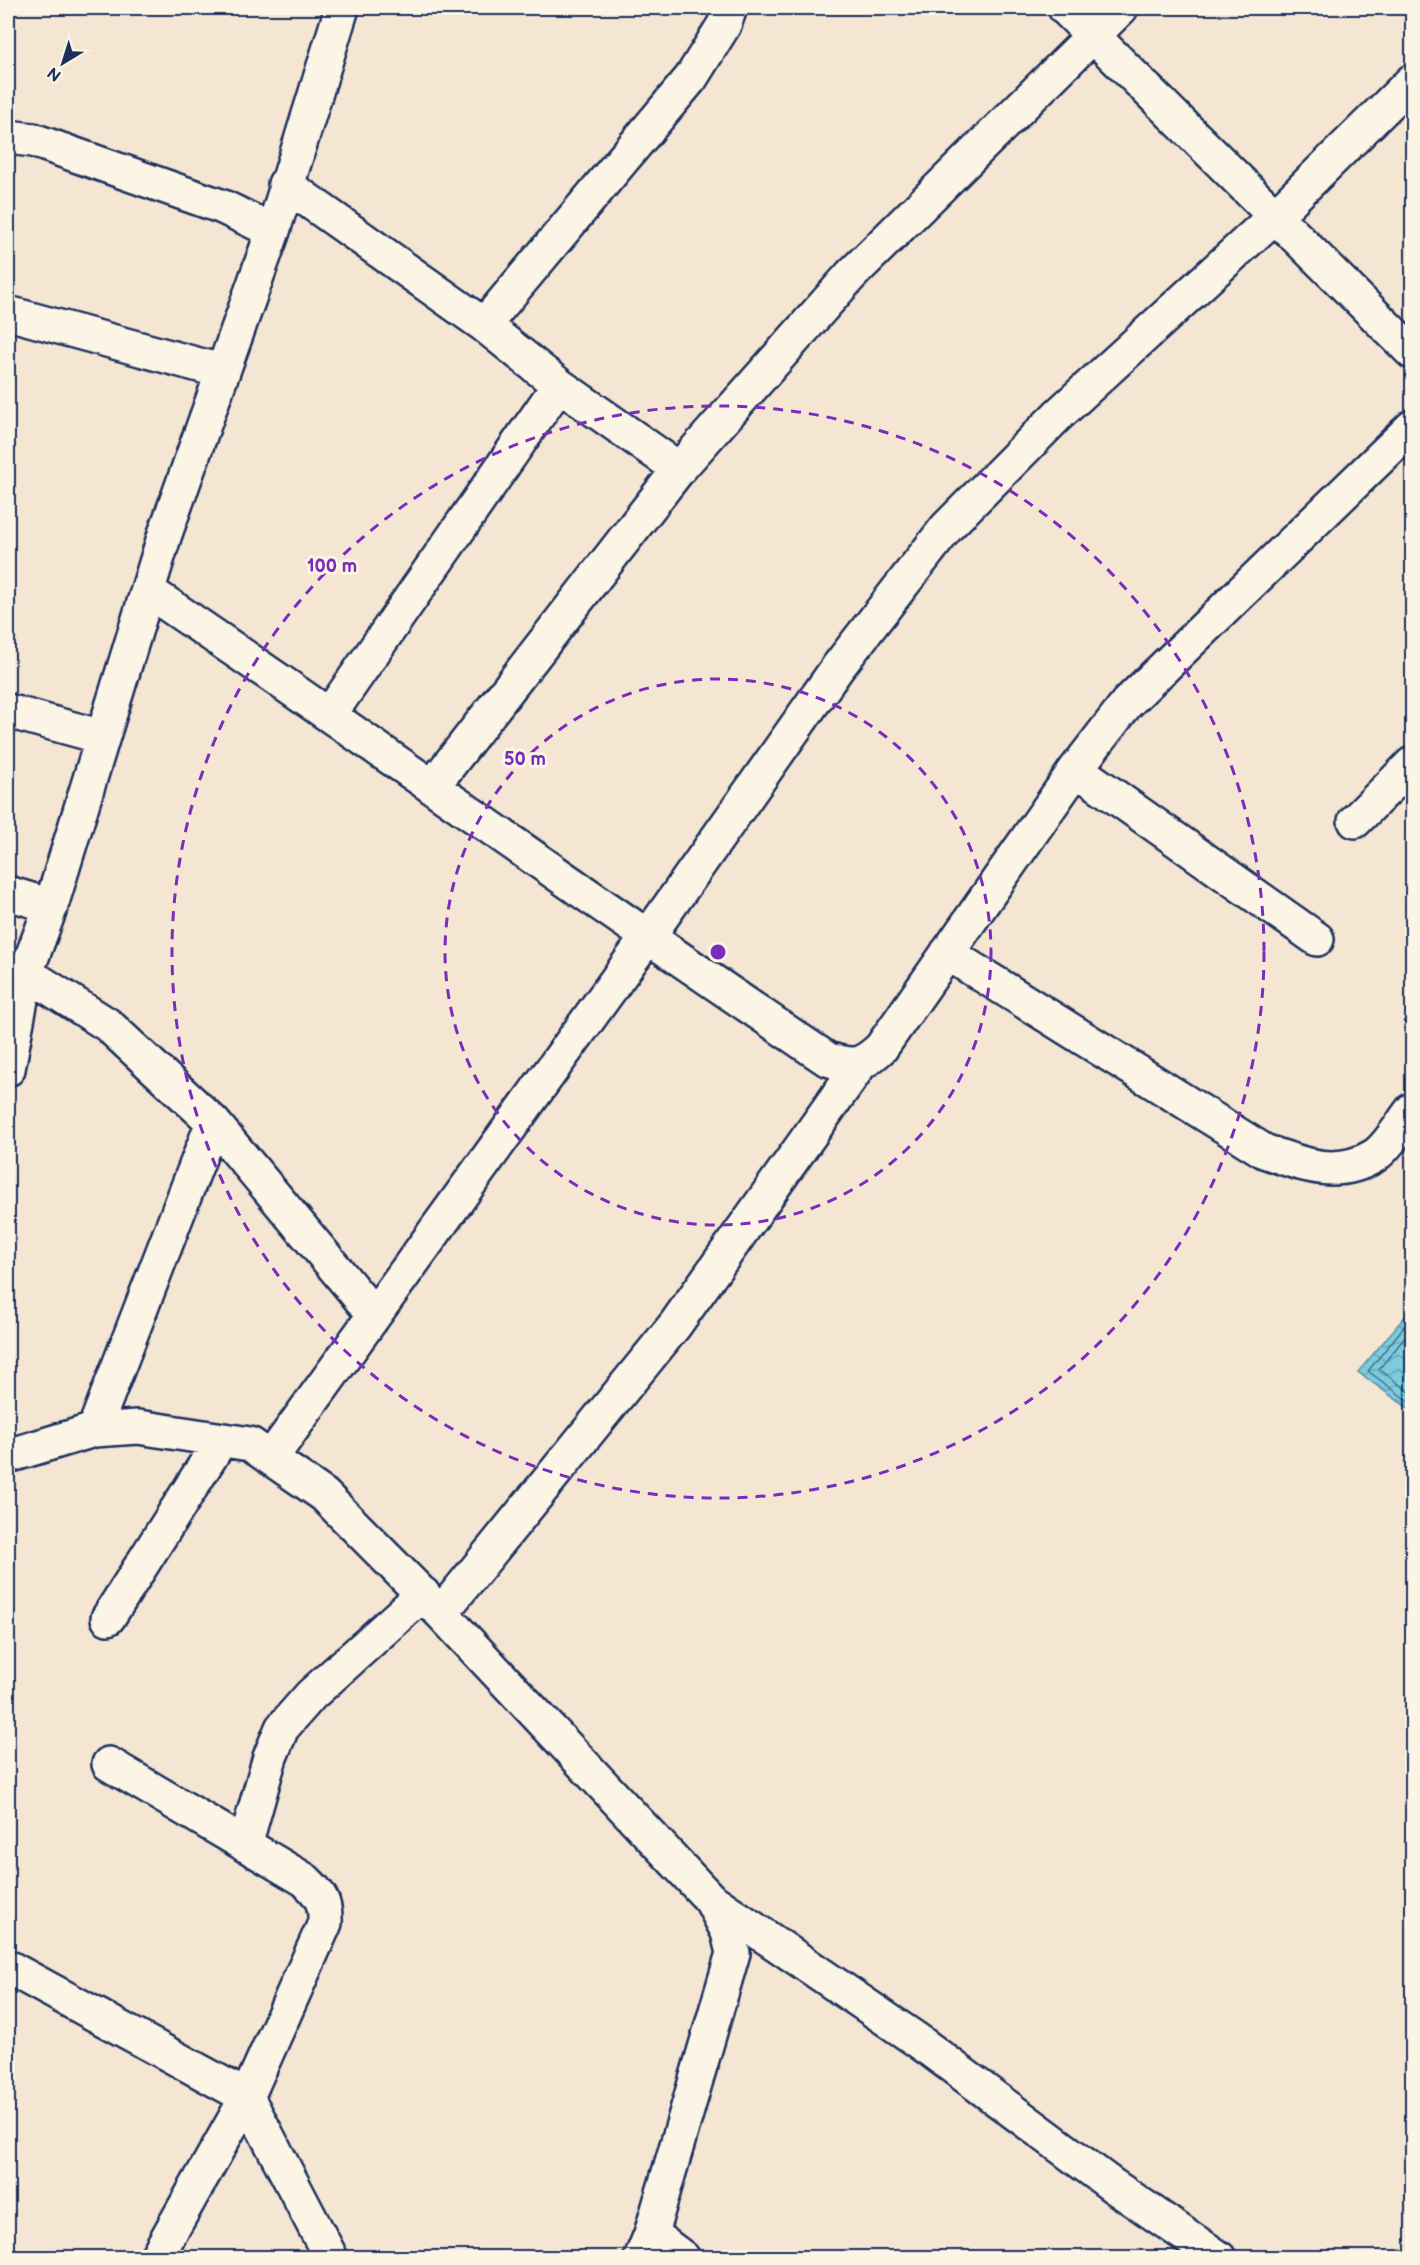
<svg xmlns="http://www.w3.org/2000/svg" width="1420" height="2265" font-family="'Balsamiq Sans',sans-serif">
	<defs>
		<pattern id="water-waves" width="16" height="10" patternUnits="userSpaceOnUse" patternTransform="scale(1.5)"><rect width="16" height="10" fill="#7dccdb"/><path d="M0 5q4-4 8 0t8 0" fill="none" stroke="#66a6b5"/></pattern>
	</defs>
	<rect width="100%" height="100%" fill="#f4e6d2"/>
	<filter id="ink" filterUnits="userSpaceOnUse"><feTurbulence type="fractalNoise" baseFrequency=".0167" numOctaves="2"/><feDisplacementMap in="SourceGraphic" scale="12" xChannelSelector="R" yChannelSelector="G"/><feConvolveMatrix kernelMatrix="1 2 1 2 8 2 1 2 1" color-interpolation-filters="sRGB"/></filter>
	<g filter="url(#ink)">
		<path fill="url(#water-waves)" stroke="#568da9" stroke-width="1.5" d="M 1412,1308 L 1412,1411 L 1358,1372 Z"/>
		<g fill="none" stroke-linecap="round" stroke-linejoin="round">
			<path stroke="#426e90" stroke-width="1.5" d="M 1412,1317 L 1368,1371 L 1412,1404
				M 1412,1329 L 1379,1369 L 1412,1394"/>
			<g stroke="#1b2f5e" stroke-width="38">
				<path id="minor" d="M 1065,8 L 1412,352
					M 8,137 L 33,140 L 223,207 L 273,231
					M 285,184 L 484,325 L 559,385 L 679,469
					M 8,313 L 221,371
					M 484,325 L 691,78 L 724,25 L 730,8
					M 148,591 C 376,745 599,906 827,1059 C 854,1067 860,1067 881,1048 L 1076,769 L 1127,703 L 1412,427
					M 8,711 L 102,737
					M 330,714 L 559,385
					M 1076,769 L 1317,939
					M 432,787 L 679,469 L 851,275 L 1121,8
					M 1355,821 L 1412,764
					M 8,893 L 51,906
					M 947,953 L 1264,1151 C 1301,1164 1337,1179 1374,1156 C 1388,1147 1401,1124 1412,1110
					M 26,973 L 108,1025 L 213,1122
					M 8,1069 L 26,973 L 51,906 L 165,534 L 273,231 L 342,8
					M 94,1430 L 213,1122 L 374,1315
					M 8,1456 L 94,1430 L 138,1427 L 250,1444 L 324,1495 L 441,1613 L 711,1900 L 728,1932 L 733,1953 L 651,2234 L 641,2258
					M 271,1458 L 647,938 L 838,667 L 947,527 L 1058,415 L 1275,216 L 1412,81
					M 441,1613 L 675,1325 L 861,1063
					M 108,1618 L 221,1440
					M 109,1764 L 305,1880 C 320,1894 326,1902 325,1923 L 247,2097 L 156,2258
					M 245,1845 L 270,1757 L 282,1728 L 311,1695 L 423,1594
					M 713,1901 L 917,2040 L 1112,2185 L 1219,2258
					M 8,1967 L 247,2097 L 331,2258
					M 651,2234 L 683,2258"/>
			</g>
			<use href="#minor" stroke="#fcf5e5" stroke-width="33"/>
		</g>
	</g>
	<g fill="none" stroke="#7b2cbf" stroke-width="3" stroke-dasharray="10 8">
		<circle cx="718" cy="952" r="273"/>
		<circle cx="718" cy="952" r="546"/>
	</g>
	<circle cx="718" cy="952" r="9" fill="#7b2cbf" stroke="#fcf5e5" stroke-width="3"/>
	<g font-size="18" text-anchor="middle" font-weight="bold" fill="#7b2cbf" stroke="#fcf5e5" stroke-width="6" stroke-linejoin="round" paint-order="stroke">
		<text x="332" y="572">100 m</text>
		<text x="525" y="765">50 m</text>
	</g>
	<rect width="1420" height="2265" fill="none" stroke="#fcf5e5" stroke-width="30"/>
	<rect x="15" y="15" width="1390" height="2235" fill="none" stroke="#1b2f5e" stroke-width="2" filter="url(#ink)"/>
	<g transform="translate(63 63) rotate(218)" stroke="#fcf5e5" stroke-width="4.5" paint-order="stroke">
	<path d="M0-4.5L10 22L0 15L-10 22Z" fill="#1b2f5e"/>
	<text y="-9" font-size="16" font-weight="bold" text-anchor="middle" fill="#1b2f5e">N</text>
	</g>
</svg>
